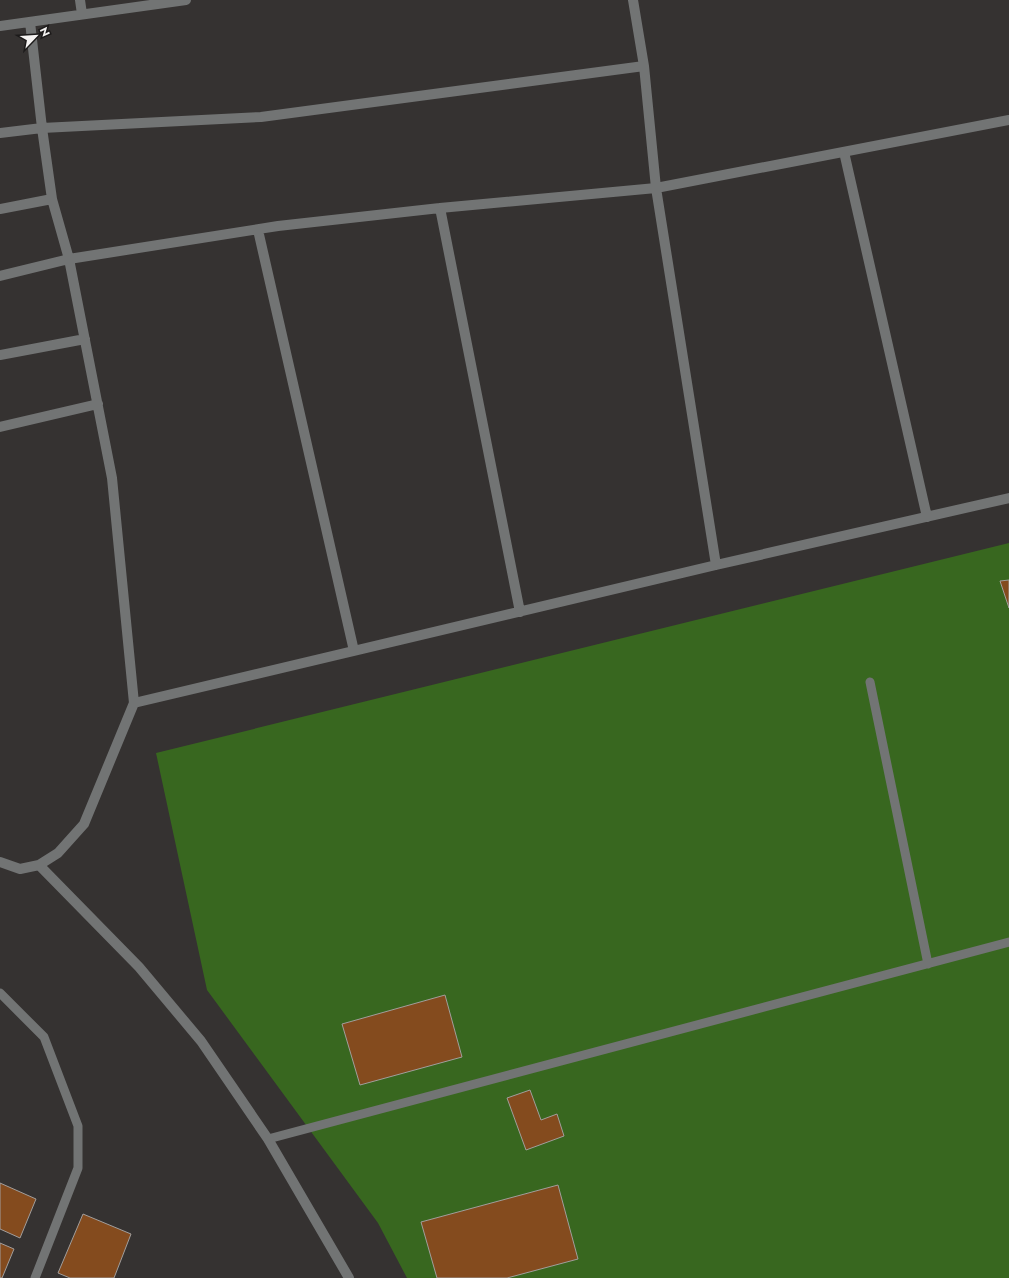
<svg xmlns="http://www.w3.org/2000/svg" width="1009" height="1278" font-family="Jost,sans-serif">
	<rect width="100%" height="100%" fill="#353231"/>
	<path fill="#38671f" d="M 1009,543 L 1009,1278 L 407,1278 L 378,1223 L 207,990 L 156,753 Z"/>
	<path fill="#844b1e" stroke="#a19e9c" d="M 1009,580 L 1009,608 L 1000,581 Z
		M 445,995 L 462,1057 L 360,1085 L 342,1024 Z
		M 530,1090 L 541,1120 L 557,1114 L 564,1136 L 526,1150 L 507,1098 Z
		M 0,1183 L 36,1199 L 20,1238 L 0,1229 Z
		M 558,1185 L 578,1259 L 507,1278 L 437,1278 L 421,1222 Z
		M 83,1214 L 131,1234 L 114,1278 L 70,1278 L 58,1273 Z
		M 0,1243 L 14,1249 L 2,1278 L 0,1278 Z"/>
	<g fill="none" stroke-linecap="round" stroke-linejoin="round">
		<path stroke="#727474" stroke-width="9" d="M 870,682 L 928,964
			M 0,993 L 44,1037 L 78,1126 L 78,1168 L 35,1278
			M 268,1139 L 1009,942"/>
		<path stroke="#727474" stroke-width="10" d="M 80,0 L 82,14
			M 633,0 L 644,66 L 656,188 L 716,565
			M 30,22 L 42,128 L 52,199 L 69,259 L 112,478 L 134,703
			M 0,26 L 186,0
			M 0,133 L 42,128 L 261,117 L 644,66
			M 844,152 L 927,517
			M 440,208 L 520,612
			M 0,209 L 52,199
			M 258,230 L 354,651
			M 0,276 L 69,259 L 278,226 L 440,208 L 656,188 L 1009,120
			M 0,355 L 85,339
			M 0,427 L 98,404
			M 0,862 L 20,869 L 39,865 L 58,853 L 84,824 L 134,703 L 716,565 L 1009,498
			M 39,865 L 139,967 L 201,1041 L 268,1139 L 349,1278"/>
	</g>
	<g transform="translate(36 36) rotate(65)" stroke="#1c1a1a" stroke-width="3" paint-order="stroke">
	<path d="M0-3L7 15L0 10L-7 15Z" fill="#f5f3f2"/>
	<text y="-6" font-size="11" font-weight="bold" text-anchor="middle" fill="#f5f3f2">N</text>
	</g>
</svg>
